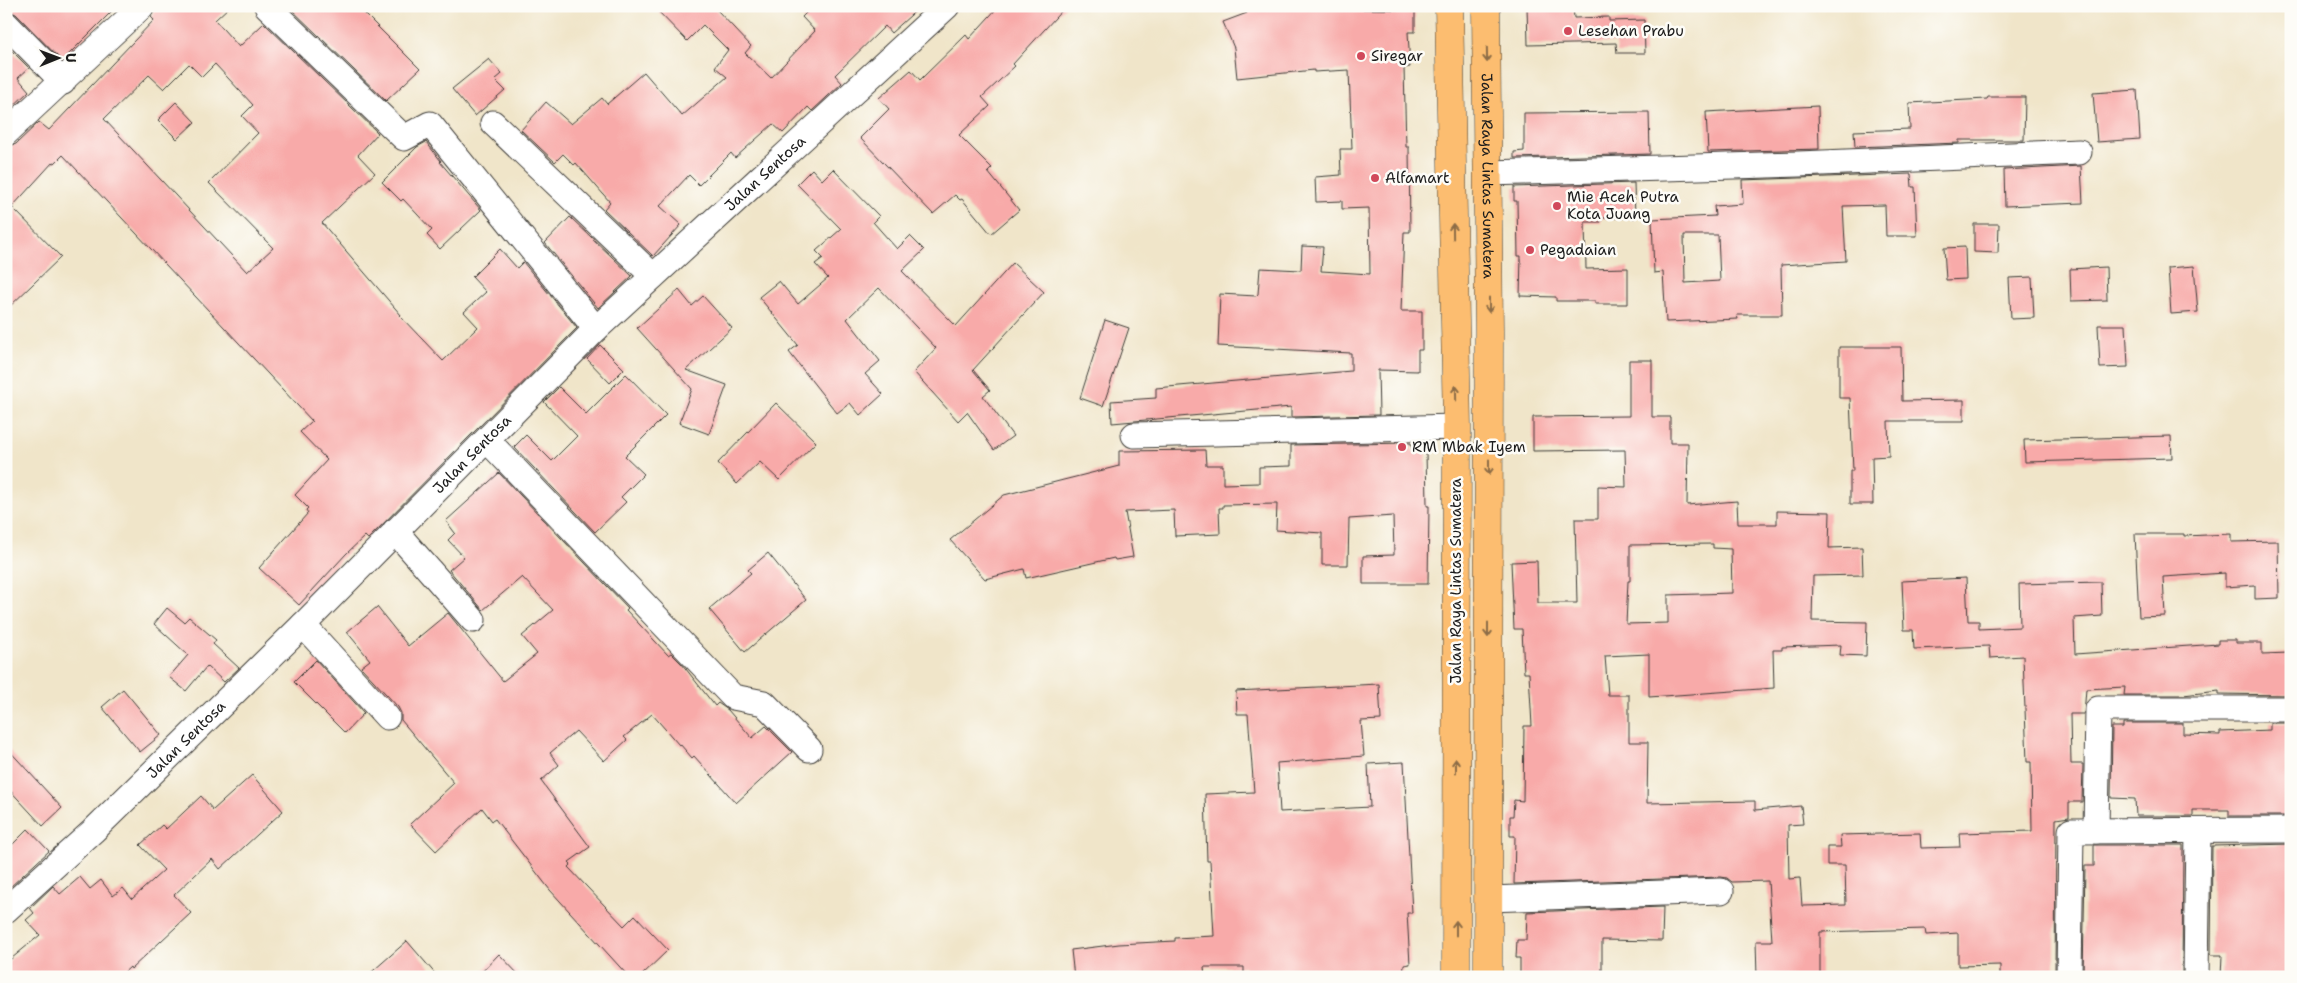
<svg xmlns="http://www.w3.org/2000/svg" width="2297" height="983" font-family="'Shantell Sans',sans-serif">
	<rect width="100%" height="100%" fill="#fdfcf7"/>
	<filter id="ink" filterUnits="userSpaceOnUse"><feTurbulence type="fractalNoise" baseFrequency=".02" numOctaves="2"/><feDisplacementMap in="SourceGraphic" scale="10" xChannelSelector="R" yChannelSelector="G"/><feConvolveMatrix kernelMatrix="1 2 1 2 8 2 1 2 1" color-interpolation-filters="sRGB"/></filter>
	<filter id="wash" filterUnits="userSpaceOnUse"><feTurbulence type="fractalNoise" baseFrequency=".0096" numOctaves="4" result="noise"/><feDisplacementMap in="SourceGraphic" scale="20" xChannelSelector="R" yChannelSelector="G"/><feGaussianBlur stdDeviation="1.12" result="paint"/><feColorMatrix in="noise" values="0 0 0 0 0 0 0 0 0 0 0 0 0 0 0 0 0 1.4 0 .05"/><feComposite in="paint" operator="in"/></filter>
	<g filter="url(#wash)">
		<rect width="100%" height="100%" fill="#f0e5c9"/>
		<g id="blocks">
			<path fill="#f8aaa9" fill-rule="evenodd" d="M 6,6 L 117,6 L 62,61 L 16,14 L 6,10 Z
				M 156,6 L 230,6 L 215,20 L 239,47 L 264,23 L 378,133 L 358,155 L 375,173 L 322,223 L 401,315 L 400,316 L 443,361 L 478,327 L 464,312 L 486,292 L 472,277 L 500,249 L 517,268 L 523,262 L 577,328 L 368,539 L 365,536 L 346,554 L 299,605 L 259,568 L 308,513 L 306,510 L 308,508 L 295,495 L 327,460 L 300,432 L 312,421 L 63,155 L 55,163 L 53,162 L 12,207 L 61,257 L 6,310 L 6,147 L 16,144 L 39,122 L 49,130 L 154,20 L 151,17 ZM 189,64 L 202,77 L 215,64 L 253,105 L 242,116 L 258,133 L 209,183 L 273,248 L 247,272 L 104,119 L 149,75 L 164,89 Z
				M 288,6 L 357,6 L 420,69 L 386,101 Z
				M 653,6 L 721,6 L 717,10 L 751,46 L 745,53 L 771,78 L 815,31 L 802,17 L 813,6 L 921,6 L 891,33 L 885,26 L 835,75 L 842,83 L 812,111 L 808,107 L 783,133 L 773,124 L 735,158 L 731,153 L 699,185 L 689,175 L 660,206 L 681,225 L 653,256 L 604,209 L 610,202 L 576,163 L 574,165 L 563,154 L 555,162 L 521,130 L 546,102 L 571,124 L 602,98 L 607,104 L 644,72 L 682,116 L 727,77 L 715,67 L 728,50 L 703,25 L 687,41 Z
				M 999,6 L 1066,6 L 1013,64 L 1015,66 L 982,97 L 990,106 L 959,135 L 992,168 L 988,172 L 1019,210 L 991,234 L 962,199 L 960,200 L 955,195 L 933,214 L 860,138 L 889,109 L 879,98 L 911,70 L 920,80 L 966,35 L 969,39 Z
				M 1246,6 L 1363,6 L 1363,9 L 1415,10 L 1415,32 L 1408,32 L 1410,67 L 1404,68 L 1406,147 L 1409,147 L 1410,232 L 1404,232 L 1401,311 L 1422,311 L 1422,350 L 1418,350 L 1418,371 L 1378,370 L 1379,415 L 1291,417 L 1291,407 L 1112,423 L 1111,401 L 1156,398 L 1156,388 L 1351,371 L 1351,353 L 1218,346 L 1220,294 L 1256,296 L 1258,294 L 1260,268 L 1301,270 L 1302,246 L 1323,247 L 1321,271 L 1370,274 L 1369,208 L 1342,209 L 1342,201 L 1316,202 L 1315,177 L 1341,175 L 1340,149 L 1352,149 L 1349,70 L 1314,72 L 1314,70 L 1237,78 L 1234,48 L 1223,22 L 1247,13 Z
				M 1527,6 L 1573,6 L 1574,18 L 1609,17 L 1609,21 L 1644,20 L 1645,53 L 1617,53 L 1616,43 L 1528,45 Z
				M 6,45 L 29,68 L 18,78 L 29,91 L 6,113 Z
				M 489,59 L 502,74 L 495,80 L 505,90 L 475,116 L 452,89 Z
				M 2137,90 L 2140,139 L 2097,142 L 2093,93 Z
				M 1988,97 L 2025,97 L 2024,140 L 1959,140 L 1959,143 L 1855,147 L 1854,131 L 1910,129 L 1909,103 L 1987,99 Z
				M 176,102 L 195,122 L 177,139 L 158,120 Z
				M 1818,106 L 1819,149 L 1708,152 L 1706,112 Z
				M 1649,112 L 1650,154 L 1514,158 L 1514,152 L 1524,151 L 1524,113 Z
				M 426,142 L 441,161 L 440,162 L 481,210 L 440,249 L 427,235 L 432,230 L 403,199 L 401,201 L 382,182 L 417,147 Z
				M 2081,166 L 2083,203 L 2005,206 L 2004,170 Z
				M 812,169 L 822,180 L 833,169 L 879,216 L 873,222 L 897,249 L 910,236 L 924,250 L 902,271 L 956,326 L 1013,263 L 1044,292 L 973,370 L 990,390 L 983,396 L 1013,436 L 994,450 L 967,412 L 958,421 L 914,372 L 936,348 L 879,288 L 847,319 L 880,361 L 865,374 L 883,394 L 860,415 L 850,403 L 837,413 L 789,352 L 798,345 L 759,297 L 779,281 L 798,304 L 828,278 L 815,264 L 823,258 L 816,251 L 841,229 L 797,184 Z
				M 1911,174 L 1912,187 L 1915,187 L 1917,236 L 1886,236 L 1885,205 L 1843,206 L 1846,261 L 1781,265 L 1782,315 L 1737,315 L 1738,319 L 1666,322 L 1663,272 L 1654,273 L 1652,219 L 1715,216 L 1714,206 L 1743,204 L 1742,180 ZM 1684,235 L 1718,235 L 1720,281 L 1685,283 Z
				M 1634,183 L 1635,218 L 1601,218 L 1601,222 L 1585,222 L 1586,269 L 1628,268 L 1628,304 L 1595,304 L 1595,301 L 1556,301 L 1556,297 L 1520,296 L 1521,256 L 1518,256 L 1517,201 L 1514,201 L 1514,187 Z
				M 570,217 L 632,276 L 598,308 L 545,243 Z
				M 1974,224 L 1999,224 L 1998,253 L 1974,252 Z
				M 1965,247 L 1966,279 L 1946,280 L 1944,248 Z
				M 2194,266 L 2198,312 L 2171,314 L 2168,268 Z
				M 2106,267 L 2107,300 L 2071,301 L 2070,269 Z
				M 2032,277 L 2034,318 L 2011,319 L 2009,278 Z
				M 679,290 L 692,306 L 703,296 L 732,328 L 686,370 L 727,385 L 709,434 L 679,423 L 692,389 L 637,328 Z
				M 1105,320 L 1129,328 L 1103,406 L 1080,398 Z
				M 2098,325 L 2126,325 L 2128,367 L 2100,368 Z
				M 600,345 L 624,369 L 610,383 L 587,359 Z
				M 1839,347 L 1901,347 L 1902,401 L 1964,400 L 1964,421 L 1888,421 L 1889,456 L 1872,457 L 1873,504 L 1850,504 L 1850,471 L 1853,471 L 1850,398 L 1839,398 Z
				M 1629,360 L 1652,360 L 1652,417 L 1670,417 L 1670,443 L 1688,443 L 1687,505 L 1737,501 L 1738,524 L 1777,524 L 1777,511 L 1830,512 L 1829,548 L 1862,547 L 1863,575 L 1813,576 L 1812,621 L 1867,622 L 1866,656 L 1840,655 L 1841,645 L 1782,647 L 1782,650 L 1773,650 L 1774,688 L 1649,697 L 1649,654 L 1605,656 L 1608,695 L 1629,695 L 1629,742 L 1648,742 L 1647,803 L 1755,801 L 1755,810 L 1801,806 L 1803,824 L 1788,825 L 1789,879 L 1800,878 L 1802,906 L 1846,905 L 1845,865 L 1827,865 L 1827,847 L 1841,847 L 1840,835 L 1920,833 L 1921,848 L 1960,847 L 1959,833 L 2032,831 L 2031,762 L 2027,762 L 2023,656 L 1990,658 L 1989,646 L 1914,649 L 1913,630 L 1904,630 L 1902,581 L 1966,578 L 1968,621 L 1979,621 L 1979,629 L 2020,627 L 2019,584 L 2101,582 L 2102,616 L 2074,618 L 2075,654 L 2218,644 L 2218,640 L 2236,640 L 2236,643 L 2262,643 L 2262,654 L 2289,653 L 2290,695 L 2219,694 L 2219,691 L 2183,695 L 2124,695 L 2125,687 L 2086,689 L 2084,714 L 2070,714 L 2071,764 L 2083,764 L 2082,802 L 2069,802 L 2069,817 L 2056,819 L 2055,977 L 2000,977 L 2000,965 L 1958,966 L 1958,933 L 1926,935 L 1925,929 L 1820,932 L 1820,977 L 1757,977 L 1756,941 L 1772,941 L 1768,881 L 1732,882 L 1727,878 L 1721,877 L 1514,884 L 1515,836 L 1510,836 L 1510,816 L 1513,816 L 1514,800 L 1523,801 L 1524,726 L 1532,726 L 1529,673 L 1524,673 L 1522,629 L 1514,629 L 1511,562 L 1537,561 L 1538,603 L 1577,603 L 1575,519 L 1598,519 L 1598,486 L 1626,487 L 1625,450 L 1533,451 L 1533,417 L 1629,416 ZM 1713,544 L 1713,548 L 1731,549 L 1732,593 L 1668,595 L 1668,623 L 1626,624 L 1628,581 L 1630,581 L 1630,545 Z
				M 626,374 L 666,415 L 625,456 L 644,474 L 621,497 L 626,502 L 595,532 L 514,447 L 526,435 L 552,461 L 577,436 L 544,402 L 559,387 L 586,414 Z
				M 776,403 L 816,442 L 779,480 L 760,462 L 737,484 L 718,463 Z
				M 2171,436 L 2172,458 L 2025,462 L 2024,440 Z
				M 1411,443 L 1412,451 L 1426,451 L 1427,506 L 1429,506 L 1428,584 L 1363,584 L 1363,556 L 1394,555 L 1393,516 L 1349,519 L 1348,565 L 1322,565 L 1322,533 L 1276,530 L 1277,504 L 1223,505 L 1223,508 L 1219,508 L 1220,534 L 1175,536 L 1174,510 L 1125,512 L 1133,557 L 1115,560 L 1114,558 L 1026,578 L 1024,569 L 985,579 L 950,540 L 1004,495 L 1119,466 L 1119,451 L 1205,450 L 1206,465 L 1223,465 L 1223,484 L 1259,483 L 1259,467 L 1291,466 L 1291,445 Z
				M 499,473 L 628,608 L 626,610 L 668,655 L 671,653 L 682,664 L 715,706 L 718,703 L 728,710 L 752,738 L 766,726 L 792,752 L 736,803 L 694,756 L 692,758 L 680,744 L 679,745 L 652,714 L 624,737 L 627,740 L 604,761 L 576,731 L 550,753 L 559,765 L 541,781 L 590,847 L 569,862 L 571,864 L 568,867 L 624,926 L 635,915 L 668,950 L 640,977 L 629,977 L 550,890 L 495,819 L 492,821 L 482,808 L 436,851 L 410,824 L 454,783 L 401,720 L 401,713 L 398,707 L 361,667 L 370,660 L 347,632 L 377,607 L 408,646 L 448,613 L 503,681 L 537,654 L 522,636 L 553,610 L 522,577 L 483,610 L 449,570 L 464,557 L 448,540 L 455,533 L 446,521 Z
				M 2135,534 L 2184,534 L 2184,536 L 2231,534 L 2231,542 L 2278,541 L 2279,598 L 2255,599 L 2255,585 L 2225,587 L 2225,573 L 2163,577 L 2165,616 L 2139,617 Z
				M 768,553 L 806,600 L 745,652 L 709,609 L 751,573 L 748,570 Z
				M 167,608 L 184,622 L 189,617 L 216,640 L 213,644 L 239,668 L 224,682 L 207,666 L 186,691 L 169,677 L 188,655 L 154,624 Z
				M 316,660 L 364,713 L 345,733 L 294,682 Z
				M 1379,684 L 1381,720 L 1361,721 L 1364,756 L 1277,763 L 1280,812 L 1370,807 L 1368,764 L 1404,762 L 1412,913 L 1407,913 L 1410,964 L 1404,965 L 1403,977 L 1244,977 L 1244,967 L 1204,967 L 1205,977 L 1074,977 L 1071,950 L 1119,944 L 1175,941 L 1175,938 L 1214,936 L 1210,861 L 1207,861 L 1205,794 L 1254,792 L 1248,714 L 1237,714 L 1236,691 Z
				M 123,689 L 161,735 L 140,752 L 102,707 Z
				M 2123,723 L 2183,723 L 2183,734 L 2220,735 L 2220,732 L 2270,730 L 2270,723 L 2291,723 L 2291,816 L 2229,816 L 2229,810 L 2193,810 L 2193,816 L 2136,816 L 2135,799 L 2111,798 L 2112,727 L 2123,727 Z
				M 6,747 L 62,808 L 43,826 L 6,786 Z
				M 252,775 L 283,811 L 220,869 L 212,859 L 174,895 L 191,913 L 131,969 L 130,967 L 119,977 L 12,977 L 6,970 L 6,963 L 40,935 L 26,920 L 34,913 L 30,908 L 53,886 L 60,894 L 80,877 L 90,889 L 101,880 L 113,896 L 123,888 L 132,899 L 164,870 L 140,845 L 162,825 L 166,829 L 201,796 L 213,810 Z
				M 28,829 L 49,851 L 9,888 L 6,886 L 6,851 Z
				M 2291,844 L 2290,977 L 2221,977 L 2222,955 L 2211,955 L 2212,846 Z
				M 2094,845 L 2183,845 L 2182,974 L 2083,977 L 2085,866 L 2094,866 Z
				M 1663,907 L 1662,941 L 1602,940 L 1602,977 L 1520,977 L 1520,958 L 1516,958 L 1517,940 L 1526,940 L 1527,912 Z
				M 407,941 L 438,977 L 366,977 Z
				M 499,954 L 521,977 L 477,977 Z"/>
		</g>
	</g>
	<g filter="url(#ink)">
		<use href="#blocks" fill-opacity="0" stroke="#3c3a36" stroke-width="1"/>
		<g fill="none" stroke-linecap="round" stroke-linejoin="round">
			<g stroke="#3c3a36" stroke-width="27">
				<g id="street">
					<path d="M 267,6 L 404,138 L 430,124 L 596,329"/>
					<path d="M 6,24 L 63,82"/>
					<path d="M 493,123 L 653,276"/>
					<path d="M 6,133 L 142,6"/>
					<path d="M 1489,173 L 1799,164 L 2079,152"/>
					<path d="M 1134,435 L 1457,427"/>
					<path d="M 487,440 L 733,697 L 764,703 L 809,749"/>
					<path d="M 395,531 L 473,620"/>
					<path d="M 303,625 L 387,717"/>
					<path d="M 2096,831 L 2098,709 L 2291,709"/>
					<path d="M 1488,899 L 1721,891"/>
					<path id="s1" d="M 6,910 L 93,831 L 303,625 L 596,329 L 947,6"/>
					<path d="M 2069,977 L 2071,831 L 2291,830"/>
					<path d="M 2196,977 L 2198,831"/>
				</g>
			</g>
			<g stroke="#3c3a36" stroke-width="29">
				<g id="highway">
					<path d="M 1449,6 L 1457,427 L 1456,977"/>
					<path id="s2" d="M 1486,6 L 1489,331 L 1488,977"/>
				</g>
			</g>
			<use href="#street" stroke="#fff" stroke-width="25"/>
			<use href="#highway" stroke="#fcbd6f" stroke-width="28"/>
		</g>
		<defs><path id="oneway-shaft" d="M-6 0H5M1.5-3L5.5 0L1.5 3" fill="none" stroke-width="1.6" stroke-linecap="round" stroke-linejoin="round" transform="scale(1.25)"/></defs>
		<g stroke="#8c6c46">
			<use href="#oneway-shaft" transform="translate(1487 55) rotate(89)"/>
			<use href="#oneway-shaft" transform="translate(1453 231) rotate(-91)"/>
			<use href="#oneway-shaft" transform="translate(1489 305) rotate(90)"/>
			<use href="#oneway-shaft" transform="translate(1456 393) rotate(-91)"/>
			<use href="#oneway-shaft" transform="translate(1489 467) rotate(90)"/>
			<use href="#oneway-shaft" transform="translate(1488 630) rotate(90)"/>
			<use href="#oneway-shaft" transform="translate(1456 766) rotate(-90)"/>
			<use href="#oneway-shaft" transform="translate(1456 928) rotate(-90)"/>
		</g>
	</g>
	<g fill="#d1495b" stroke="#fdfcf7" stroke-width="2">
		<circle cx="1568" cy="31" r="5"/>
		<circle cx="1361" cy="56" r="5"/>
		<circle cx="1375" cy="178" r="5"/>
		<circle cx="1557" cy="206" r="5"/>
		<circle cx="1530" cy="250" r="5"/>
		<circle cx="1402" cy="447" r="5"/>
	</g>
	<g text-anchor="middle" stroke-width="5" stroke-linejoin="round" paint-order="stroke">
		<g font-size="15" fill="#1c1c1c" stroke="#fdfcf7" text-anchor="start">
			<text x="1578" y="36">Lesehan Prabu</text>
			<text x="1371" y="61">Siregar</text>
			<text x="1385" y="183">Alfamart</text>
			<text x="1567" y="202">Mie Aceh Putra<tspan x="1567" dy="17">Kota Juang</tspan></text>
			<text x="1540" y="255">Pegadaian</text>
			<text x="1412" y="452">RM Mbak Iyem</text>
		</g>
		<g font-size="15" fill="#1c1c1c" stroke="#fdfcf7">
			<text dy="5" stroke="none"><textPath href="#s1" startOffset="1058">Jalan Sentosa</textPath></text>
			<text dy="5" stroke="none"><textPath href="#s2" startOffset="170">Jalan Raya Lintas Sumatera</textPath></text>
			<text dy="5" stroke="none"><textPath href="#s1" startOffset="652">Jalan Sentosa</textPath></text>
			<text transform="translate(1456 581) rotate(-90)" y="5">Jalan Raya Lintas Sumatera</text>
			<text dy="5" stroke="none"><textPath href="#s1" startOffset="248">Jalan Sentosa</textPath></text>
		</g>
	</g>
	<rect width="2297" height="983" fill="none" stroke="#fdfcf7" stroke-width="25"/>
	<g transform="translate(58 58) rotate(89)" stroke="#fdfcf7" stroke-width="4" paint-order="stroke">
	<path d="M0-4L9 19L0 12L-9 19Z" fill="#1c1c1c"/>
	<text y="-8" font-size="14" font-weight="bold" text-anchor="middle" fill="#1c1c1c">U</text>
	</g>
</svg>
